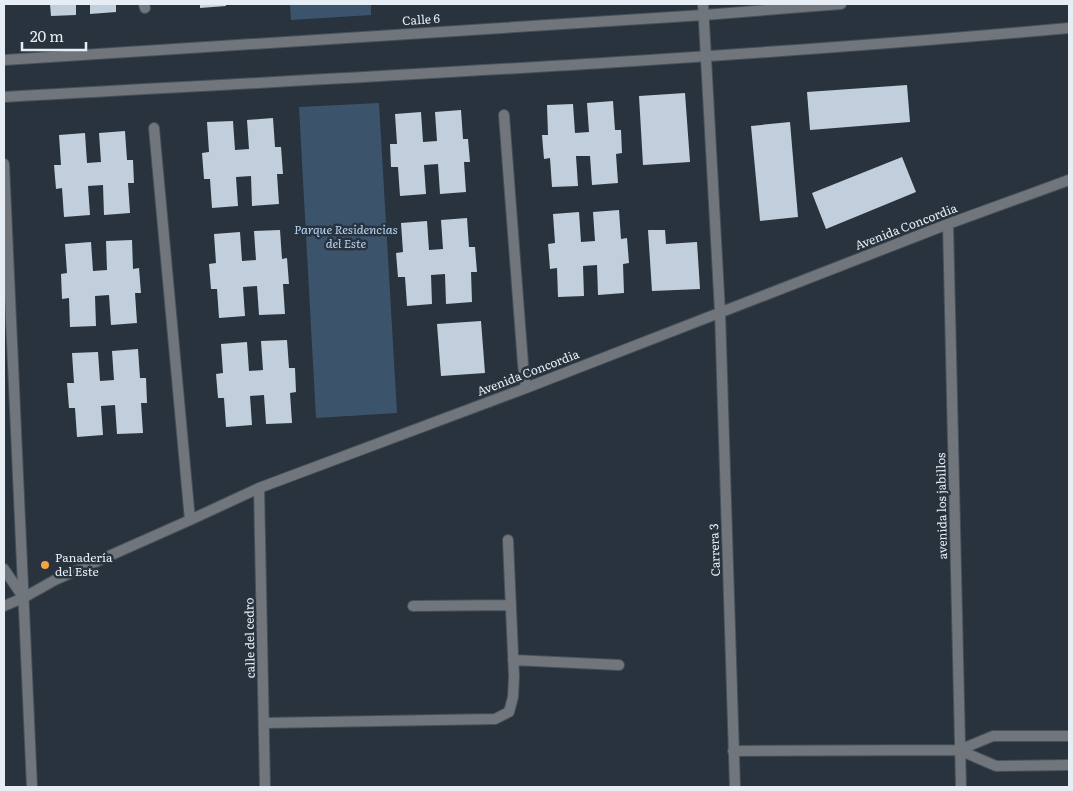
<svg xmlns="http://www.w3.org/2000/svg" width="1073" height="791" font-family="Literata,serif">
	<rect width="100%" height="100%" fill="#29333e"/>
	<path fill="#3b546c" d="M 290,4 L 371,4 L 371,15 L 291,20 Z
		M 379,103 L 397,413 L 316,418 L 299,107 Z"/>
	<path fill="#c1cfdd" d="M 50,4 L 76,4 L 76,15 L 51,16 Z
		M 90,4 L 116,4 L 116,12 L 90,14 Z
		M 200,4 L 226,4 L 226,6 L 200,8 Z
		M 907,85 L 910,122 L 810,130 L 807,92 Z
		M 685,93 L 690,162 L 643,165 L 639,96 Z
		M 613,101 L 615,130 L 621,130 L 622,153 L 616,154 L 618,183 L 592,185 L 590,156 L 576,156 L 578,186 L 552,187 L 550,158 L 544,159 L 542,135 L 548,135 L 547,105 L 573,104 L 575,133 L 589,132 L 587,103 Z
		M 461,110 L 463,139 L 468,139 L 470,162 L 464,162 L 466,192 L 440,194 L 438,164 L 424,165 L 426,194 L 400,196 L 398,167 L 391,167 L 390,144 L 397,144 L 395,114 L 421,112 L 423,142 L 437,141 L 435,112 Z
		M 273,118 L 275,147 L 281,147 L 283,174 L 277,174 L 279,204 L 252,206 L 251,176 L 236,177 L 238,206 L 212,208 L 210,179 L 204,179 L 202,153 L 209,152 L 207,122 L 233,121 L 235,150 L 249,149 L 247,120 Z
		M 790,122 L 798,217 L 760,221 L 751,126 Z
		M 125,131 L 127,160 L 133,160 L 134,183 L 128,183 L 130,213 L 104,215 L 103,185 L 88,186 L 90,215 L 64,217 L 62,188 L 56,189 L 54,165 L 61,165 L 59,135 L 85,133 L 87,163 L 101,162 L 99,133 Z
		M 902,157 L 916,192 L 826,229 L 812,193 Z
		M 619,210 L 621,239 L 627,238 L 629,263 L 623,264 L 624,293 L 598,295 L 597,265 L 583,266 L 584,296 L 558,297 L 557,268 L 550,269 L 548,244 L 555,243 L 553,214 L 579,212 L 581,242 L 595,241 L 593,212 Z
		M 467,218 L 469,247 L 475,247 L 477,272 L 471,272 L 472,302 L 446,304 L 445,274 L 431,275 L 432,304 L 407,306 L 405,277 L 398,277 L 396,253 L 403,252 L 401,223 L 427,221 L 429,250 L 443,249 L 441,220 Z
		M 280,230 L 282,259 L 287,258 L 289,284 L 283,284 L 285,314 L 259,315 L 257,286 L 243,287 L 245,316 L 219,318 L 217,289 L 211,289 L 209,264 L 216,263 L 214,234 L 240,232 L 242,261 L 256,260 L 254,231 Z
		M 648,230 L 665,230 L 666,244 L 697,242 L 700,289 L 652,291 Z
		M 132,240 L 133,269 L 139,268 L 141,293 L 135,293 L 137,323 L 111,325 L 109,295 L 95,296 L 96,326 L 70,327 L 69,298 L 62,299 L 61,274 L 67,273 L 65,244 L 91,242 L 93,271 L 107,270 L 106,241 Z
		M 481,321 L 485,373 L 441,376 L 437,324 Z
		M 287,340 L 289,368 L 295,368 L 296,392 L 290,393 L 292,423 L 266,424 L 264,395 L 250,396 L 252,425 L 226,427 L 224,398 L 218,398 L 216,374 L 223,373 L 221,344 L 247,342 L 249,371 L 263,370 L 261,341 Z
		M 138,349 L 140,378 L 146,378 L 147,403 L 141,403 L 143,433 L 117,434 L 115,405 L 101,406 L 103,435 L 77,437 L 75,408 L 69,408 L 67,383 L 74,383 L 72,353 L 98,352 L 100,381 L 114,380 L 112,351 Z"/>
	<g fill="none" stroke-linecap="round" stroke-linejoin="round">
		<g stroke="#47515b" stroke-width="12">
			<path id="minor" d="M 144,4 L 145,8
				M 703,4 L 720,312 L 735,787
				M 504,115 L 523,364 L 526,388
				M 154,128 L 190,520
				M 4,164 L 32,787
				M 948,224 L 961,787
				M 259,488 L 265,787
				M 4,569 L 23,597
				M 4,606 L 23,598 L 55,580 L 190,520 L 259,488 L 526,388 L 948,224 L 1069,180
				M 413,606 L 511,605
				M 513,660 L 619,665
				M 264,723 L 495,719 L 509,712 L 513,697 L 514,677 L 508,540
				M 959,750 L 996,766 L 1069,765
				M 733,751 L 959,750 L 993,736 L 1069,736"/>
		</g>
		<g stroke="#47515b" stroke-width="12">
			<path id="tertiary" d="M 4,60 L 704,15 L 841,4
				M 4,97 C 359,77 715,60 1069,28"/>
		</g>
		<use href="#minor" stroke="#70767b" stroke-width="10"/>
		<use href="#tertiary" stroke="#70767b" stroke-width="10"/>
	</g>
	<circle fill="#f3a542" stroke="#29333e" stroke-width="2" cx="45" cy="565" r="5"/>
	<g text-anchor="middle" stroke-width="5" stroke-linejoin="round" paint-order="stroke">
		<g font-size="12" fill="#e6edf4" stroke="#29333e">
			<text transform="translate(421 20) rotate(-4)" y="4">Calle 6</text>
			<text transform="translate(906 227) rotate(-21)" y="4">Avenida Concordia</text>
			<text transform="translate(528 373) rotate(-21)" y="4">Avenida Concordia</text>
			<text transform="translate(942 506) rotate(-91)" y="4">avenida los jabillos</text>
			<text transform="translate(715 550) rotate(-92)" y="4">Carrera 3</text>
			<text transform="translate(250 638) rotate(-91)" y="4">calle del cedro</text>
		</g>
		<g font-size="12" font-style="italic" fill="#b7d6f6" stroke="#29333e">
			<text x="346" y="234">Parque Residencias<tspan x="346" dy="14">del Este</tspan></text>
		</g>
		<g font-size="12" fill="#e6edf4" stroke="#29333e" text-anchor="start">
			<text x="55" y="562">Panadería<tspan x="55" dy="14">del Este</tspan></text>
		</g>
	</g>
	<rect width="1073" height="791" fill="none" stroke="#e6edf4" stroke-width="10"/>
	<path d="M22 42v8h64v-8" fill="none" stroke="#e6edf4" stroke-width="2.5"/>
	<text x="30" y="42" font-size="15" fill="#e6edf4" stroke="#29333e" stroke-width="4" paint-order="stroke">20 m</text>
</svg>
